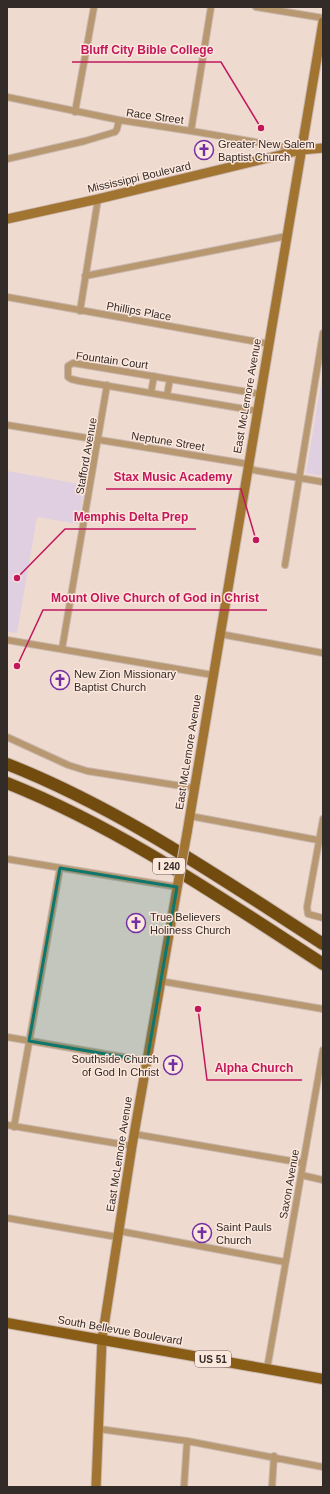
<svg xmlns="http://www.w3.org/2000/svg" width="330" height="1494" font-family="Arial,sans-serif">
	<rect width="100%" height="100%" fill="#efdad0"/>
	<path fill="#dfcfe1" d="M 323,372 L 323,476 L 306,473 Z
		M 7,471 L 85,485 L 78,524 L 37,517 L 17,633 L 7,632 Z"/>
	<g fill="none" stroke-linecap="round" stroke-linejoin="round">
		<g stroke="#c9b7ae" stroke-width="8">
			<path id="street" d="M 256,7 L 323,18
				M 7,97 L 119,120 L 191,131 L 297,149
				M 75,112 L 94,7
				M 191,131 L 211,7
				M 7,159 L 85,141 L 115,132 L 117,129 L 119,120
				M 85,276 L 287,236
				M 7,297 L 269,344
				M 80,311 L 98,199
				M 151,393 L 154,376
				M 167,395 L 170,379
				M 257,411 L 79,381 L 71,379 L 68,377 L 68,366 L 73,363 L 260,394
				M 7,425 L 248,464 L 253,470 L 323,482
				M 285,565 L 323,333
				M 220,634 L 323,653
				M 7,640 L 213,675
				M 62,649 L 107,385
				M 7,737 L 68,765 L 87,771 L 194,788
				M 190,816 L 323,841
				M 323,819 L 307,907 L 308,914 L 323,918
				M 7,859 L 177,887
				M 160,981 L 323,1009
				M 7,1037 L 147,1061
				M 7,1125 L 132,1146
				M 14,1127 L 60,868
				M 134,1134 L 303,1163
				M 301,1175 L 323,1180
				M 7,1218 L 117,1237
				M 119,1231 L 285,1262
				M 267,1369 L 323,1050
				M 99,1429 L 187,1441 L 323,1467
				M 184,1487 L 187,1441
				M 272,1487 L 274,1456"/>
		</g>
		<g stroke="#c9b7ae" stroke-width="11">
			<path id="secondary" d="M 7,219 L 98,199 L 301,150 L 323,148
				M 187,833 L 323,22
				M 96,1487 L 102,1339 L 132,1146 L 178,883"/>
		</g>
		<g stroke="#c9b7ae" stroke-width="12">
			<path id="primary" d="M 7,1323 L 323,1379"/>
		</g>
		<g stroke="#c9b7ae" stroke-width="14">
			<path id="highway" d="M 7,764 C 121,809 220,878 323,944
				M 7,783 C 120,828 221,898 323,964"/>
		</g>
		<use href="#street" stroke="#b79870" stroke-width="6"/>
		<use href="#secondary" stroke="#a27432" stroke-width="9"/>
		<use href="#primary" stroke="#8a5d17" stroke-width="10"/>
		<use href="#highway" stroke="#724c0f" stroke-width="12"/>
		<g stroke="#c9b7ae" stroke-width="11" stroke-linecap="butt">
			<path id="secondary-bridge" d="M 178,883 L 187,833"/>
		</g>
		<use href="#secondary-bridge" stroke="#a27432" stroke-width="9"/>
	</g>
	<path fill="#0f766e" fill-opacity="0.2" stroke="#0f766e" stroke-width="3" stroke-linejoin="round" d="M 60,868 L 177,887 L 147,1061 L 29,1041 Z"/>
	<defs>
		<g id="church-ring" transform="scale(1)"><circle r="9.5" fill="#fce7dd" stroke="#732fa3" stroke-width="1.5"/><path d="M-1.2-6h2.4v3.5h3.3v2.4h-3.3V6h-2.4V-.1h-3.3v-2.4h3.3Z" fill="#732fa3"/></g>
	</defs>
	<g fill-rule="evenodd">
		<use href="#church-ring" x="204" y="150"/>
		<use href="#church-ring" x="60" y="680"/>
		<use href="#church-ring" x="136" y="923"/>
		<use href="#church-ring" x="173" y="1065"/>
		<use href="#church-ring" x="202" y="1233"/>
	</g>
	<g text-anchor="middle" stroke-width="3" stroke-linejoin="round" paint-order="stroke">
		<g fill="#fce7dd" stroke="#6f635e" stroke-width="1">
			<rect x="153" y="858" width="32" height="16" rx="3"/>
			<rect x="195" y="1351" width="36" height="16" rx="3"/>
		</g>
		<g font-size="10" font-weight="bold" fill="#332b27">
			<text x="169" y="870">I 240</text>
			<text x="213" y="1363">US 51</text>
		</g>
		<g font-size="11" fill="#332b27" stroke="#fce7dd">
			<text transform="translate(155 116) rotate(8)" y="4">Race Street</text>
			<text transform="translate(139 177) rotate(-13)" y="4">Mississippi Boulevard</text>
			<text transform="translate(139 311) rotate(10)" y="4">Phillips Place</text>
			<text transform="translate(112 360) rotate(8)" y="4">Fountain Court</text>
			<text transform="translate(247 396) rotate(-80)" y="4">East McLemore Avenue</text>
			<text transform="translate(168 441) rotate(9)" y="4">Neptune Street</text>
			<text transform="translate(86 456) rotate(-80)" y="4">Stafford Avenue</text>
			<text transform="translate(188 752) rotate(-81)" y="4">East McLemore Avenue</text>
			<text transform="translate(119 1154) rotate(-81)" y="4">East McLemore Avenue</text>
			<text transform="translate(289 1184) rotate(-80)" y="4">Saxon Avenue</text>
			<text transform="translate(120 1330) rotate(10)" y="4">South Bellevue Boulevard</text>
		</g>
		<g font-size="11" fill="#332b27" stroke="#fce7dd" text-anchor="start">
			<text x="218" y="148">Greater New Salem<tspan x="218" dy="13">Baptist Church</tspan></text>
			<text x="74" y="678">New Zion Missionary<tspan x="74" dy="13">Baptist Church</tspan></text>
			<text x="150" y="921">True Believers<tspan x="150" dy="13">Holiness Church</tspan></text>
			<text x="159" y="1063" text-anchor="end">Southside Church<tspan x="159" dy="13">of God In Christ</tspan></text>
			<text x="216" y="1231">Saint Pauls<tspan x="216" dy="13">Church</tspan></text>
		</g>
	</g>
	<path fill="none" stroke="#c2185b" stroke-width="1.5" d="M261 128L221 62H72M256 540L241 489H106M17 578L65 529H196M17 666L43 610H267M198 1009L207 1080H302"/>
	<g fill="#c2185b" stroke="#fce7dd" stroke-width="1.5">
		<circle cx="261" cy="128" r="4"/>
		<circle cx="256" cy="540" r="4"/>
		<circle cx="17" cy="578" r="4"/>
		<circle cx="17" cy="666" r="4"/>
		<circle cx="198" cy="1009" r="4"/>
	</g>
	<g font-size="12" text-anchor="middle" font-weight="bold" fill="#c2185b" stroke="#fce7dd" stroke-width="3" stroke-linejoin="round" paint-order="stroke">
		<text x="147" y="54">Bluff City Bible College</text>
		<text x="173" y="481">Stax Music Academy</text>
		<text x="131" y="521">Memphis Delta Prep</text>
		<text x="155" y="602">Mount Olive Church of God in Christ</text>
		<text x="254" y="1072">Alpha Church</text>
	</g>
	<rect width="330" height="1494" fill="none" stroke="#332b27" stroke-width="16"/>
</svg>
